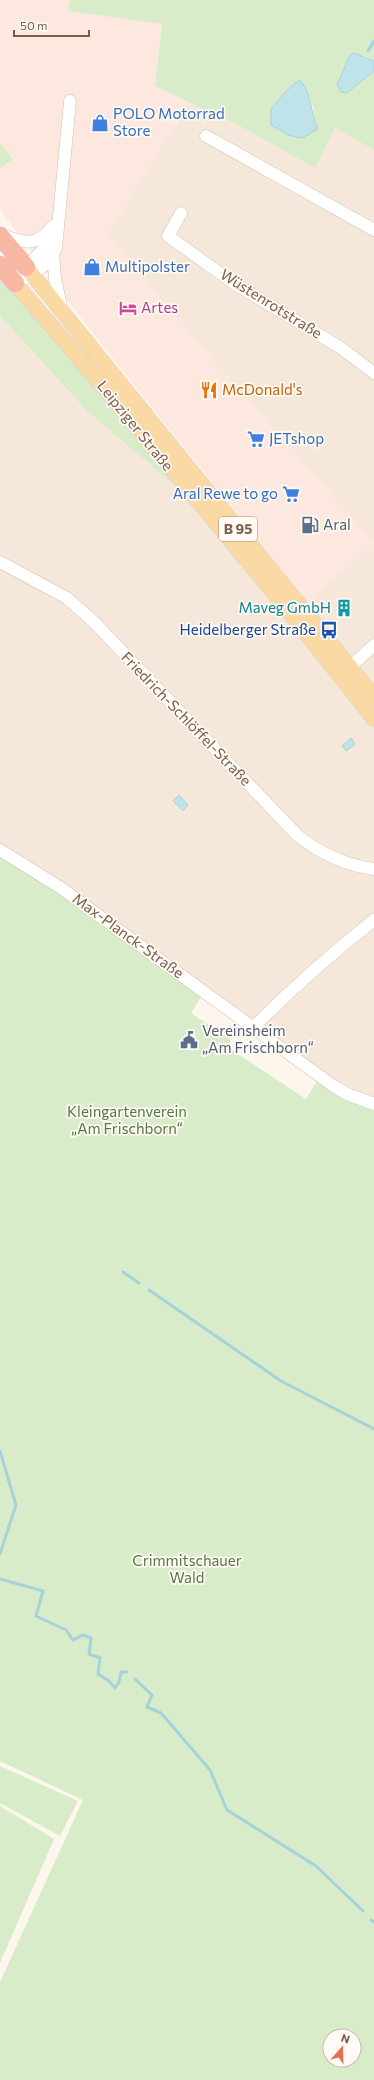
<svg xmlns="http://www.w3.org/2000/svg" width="374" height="2080" font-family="Commissioner,sans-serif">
	<rect width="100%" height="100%" fill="#fdf6ec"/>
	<path fill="#f5e8da" d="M 192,103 L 238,125 L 315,168 L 335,128 L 374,150 L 374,543 L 193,338 L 107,235 L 163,143 Z
		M 0,316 L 88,412 L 186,495 L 289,618 L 374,543 L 374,1110 L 317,1081 L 201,997 L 146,954 L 0,855 Z"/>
	<path fill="#fde8e0" d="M 0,0 L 70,0 L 67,11 L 162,24 L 155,86 L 192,103 L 163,143 L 107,235 L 193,338 L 374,543 L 308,603 L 91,331 L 0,210 Z"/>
	<path fill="#d8ecc9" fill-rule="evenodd" d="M 70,0 L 374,0 L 374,61 L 365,56 L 343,73 L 337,85 L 347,93 L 374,71 L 374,150 L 335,128 L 315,168 L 238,125 L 155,86 L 162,24 L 67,11 ZM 304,85 L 313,107 L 314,121 L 271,109 L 280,99 Z
		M 0,144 L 13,159 L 0,168 Z
		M 0,277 L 186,495 L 88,412 L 0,316 Z
		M 0,855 C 71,896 137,947 201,997 L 191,1013 L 230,1039 L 230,1049 L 306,1099 L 317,1081 L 374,1110 L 374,2080 L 0,2080 L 0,1982 L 83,1800 L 0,1761 ZM 330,2036 L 354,2036 L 354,2060 L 330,2060 Z
		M 0,1766 L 78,1801 L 60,1836 L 0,1803 Z
		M 0,1806 L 54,1839 L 0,1963 Z"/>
	<path fill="#bfe3e8" stroke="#a5d3da" d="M 354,53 L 374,61 L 374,71 L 347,93 L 341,92 L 337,85 L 349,57 Z
		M 300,80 C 313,96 310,114 318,129 L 302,138 L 288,135 L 271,125 L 271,109 L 289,88 Z
		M 351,738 L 355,744 L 346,751 L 342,746 Z
		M 179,795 L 188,805 L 183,811 L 173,801 Z"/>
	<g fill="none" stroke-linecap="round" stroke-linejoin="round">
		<path stroke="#a5d3da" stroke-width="3" d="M 368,51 L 374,41
			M 123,1272 L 139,1283
			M 149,1290 L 281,1381 L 374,1429
			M 0,1451 L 16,1505 L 0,1554
			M 0,1579 L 43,1591 L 36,1616 L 66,1630 L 73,1640 L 83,1635 L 91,1638 L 89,1654 L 100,1658 L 98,1674 L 109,1681 L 115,1688 L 119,1682 L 121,1672 L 127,1672
			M 135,1679 L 152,1695 L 147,1707 L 161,1713 L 210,1770 L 227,1810 L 316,1866 L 363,1911
			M 371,1920 L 374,1922"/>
		<g stroke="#d1beb0" stroke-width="13">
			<path id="minor" d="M 206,136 L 374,230
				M 181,213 L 168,236 L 235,284 L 341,348 L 374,373
				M 0,234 C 24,243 35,248 53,226
				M 53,253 L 55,279 L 62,310
				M 22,272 L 48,244 L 54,230
				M 15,283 C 33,276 47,267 56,248 L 70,101
				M 0,562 L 67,598 L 94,622 L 298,836 C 321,854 345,865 374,869
				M 344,673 L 374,645
				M 0,850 L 61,888 L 332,1085 L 347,1094 L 374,1104
				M 253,1028 C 291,989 331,954 374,920"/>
		</g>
		<g stroke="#dad1cd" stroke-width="16">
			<path id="major" d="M 26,267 L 374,697
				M 15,283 L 119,405 L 268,586 L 374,719"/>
		</g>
		<g stroke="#dad1cd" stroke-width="19">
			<path id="highway" d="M 0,236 L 26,267
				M 0,265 L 15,283"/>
		</g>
		<use href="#minor" stroke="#fff" stroke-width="12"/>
		<use href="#major" stroke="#fbd9a5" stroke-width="15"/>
		<use href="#highway" stroke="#f7b7a3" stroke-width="18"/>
	</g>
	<defs>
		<g id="shop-bare" transform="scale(1.38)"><path d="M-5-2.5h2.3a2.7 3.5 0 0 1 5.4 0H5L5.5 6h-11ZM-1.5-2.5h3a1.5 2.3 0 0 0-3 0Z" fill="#3f7fe0" stroke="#fffaf3" stroke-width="2.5" paint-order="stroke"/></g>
		<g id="hotel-bare" transform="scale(1.38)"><path d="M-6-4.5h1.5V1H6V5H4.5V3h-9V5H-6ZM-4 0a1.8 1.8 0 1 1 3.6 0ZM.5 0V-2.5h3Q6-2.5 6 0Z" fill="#d1479c" stroke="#fffaf3" stroke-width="2.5" paint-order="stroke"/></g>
		<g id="restaurant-bare" transform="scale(1.38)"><path d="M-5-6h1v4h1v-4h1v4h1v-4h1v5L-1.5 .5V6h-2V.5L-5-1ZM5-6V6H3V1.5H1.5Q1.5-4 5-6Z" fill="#e8710a" stroke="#fffaf3" stroke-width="2.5" paint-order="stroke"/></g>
		<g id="supermarket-bare" transform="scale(1.38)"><path d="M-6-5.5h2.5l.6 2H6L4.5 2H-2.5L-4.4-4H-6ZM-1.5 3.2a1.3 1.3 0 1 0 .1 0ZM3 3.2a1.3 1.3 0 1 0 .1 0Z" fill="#3f7fe0" stroke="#fffaf3" stroke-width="2.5" paint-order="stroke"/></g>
		<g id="fuel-bare" transform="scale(1.38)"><path d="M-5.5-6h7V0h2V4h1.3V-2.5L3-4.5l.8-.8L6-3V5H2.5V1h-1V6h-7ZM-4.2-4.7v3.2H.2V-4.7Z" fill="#5c6f8a" stroke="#fffaf3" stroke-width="2.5" paint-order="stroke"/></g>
		<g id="building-bare" transform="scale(1.38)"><path d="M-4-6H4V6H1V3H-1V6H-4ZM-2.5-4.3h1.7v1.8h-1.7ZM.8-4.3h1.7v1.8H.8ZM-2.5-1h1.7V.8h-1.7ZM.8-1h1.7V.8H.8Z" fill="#0f9aa8" stroke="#fffaf3" stroke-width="2.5" paint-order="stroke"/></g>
		<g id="bus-bare" transform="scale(1.38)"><path d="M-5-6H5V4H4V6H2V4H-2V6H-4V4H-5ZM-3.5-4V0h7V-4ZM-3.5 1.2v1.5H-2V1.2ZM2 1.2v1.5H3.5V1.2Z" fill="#1a4fb4" stroke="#fffaf3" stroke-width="2.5" paint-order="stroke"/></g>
		<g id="civic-bare" transform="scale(1.38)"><path d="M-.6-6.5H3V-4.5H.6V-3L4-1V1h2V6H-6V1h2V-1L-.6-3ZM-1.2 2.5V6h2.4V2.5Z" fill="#5c6f8a" stroke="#fffaf3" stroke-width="2.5" paint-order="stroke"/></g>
	</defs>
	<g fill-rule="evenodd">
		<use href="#shop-bare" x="100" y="123"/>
		<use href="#shop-bare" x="92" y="267"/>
		<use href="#hotel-bare" x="128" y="308"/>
		<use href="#restaurant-bare" x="209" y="390"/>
		<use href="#supermarket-bare" x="256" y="439"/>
		<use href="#supermarket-bare" x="291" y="494"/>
		<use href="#fuel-bare" x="310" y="525"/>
		<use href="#building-bare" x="344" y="608"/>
		<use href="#bus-bare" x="329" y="630"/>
		<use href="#civic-bare" x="189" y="1040"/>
	</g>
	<g text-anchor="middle" stroke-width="3.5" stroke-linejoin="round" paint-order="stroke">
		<rect fill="#fffaf3" stroke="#a28b7f" stroke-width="1" x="219" y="517" width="38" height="24" rx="3"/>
		<g font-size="14" font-weight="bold" fill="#7a5c4d">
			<text x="238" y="534">B 95</text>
		</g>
		<g font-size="15" fill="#366cbe" stroke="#fffaf3" text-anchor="start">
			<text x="113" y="119">POLO Motorrad<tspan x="113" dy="17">Store</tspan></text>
			<text x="105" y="272">Multipolster</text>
			<text x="269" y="444">JETshop</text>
			<text x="278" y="499" text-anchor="end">Aral Rewe to go</text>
		</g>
		<g font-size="15" fill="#7a5c4d" stroke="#fffaf3">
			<text transform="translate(271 304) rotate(32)" y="5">Wüstenrotstraße</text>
			<text transform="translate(135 426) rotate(51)" y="5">Leipziger Straße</text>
			<text transform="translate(186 719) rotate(46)" y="5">Friedrich-Schlöffel-Straße</text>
			<text transform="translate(128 936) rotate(36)" y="5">Max-Planck-Straße</text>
		</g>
		<g font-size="15" fill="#b23c85" stroke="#fffaf3" text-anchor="start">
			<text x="141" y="313">Artes</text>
		</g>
		<g font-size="15" fill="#c56008" stroke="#fffaf3" text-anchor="start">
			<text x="222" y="395">McDonald's</text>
		</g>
		<g font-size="15" fill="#4e5e75" stroke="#fffaf3" text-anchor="start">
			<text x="323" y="530">Aral</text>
			<text x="202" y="1036">Vereinsheim<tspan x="202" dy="17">„Am Frischborn“</tspan></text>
		</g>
		<g font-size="15" fill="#0d838f" stroke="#fffaf3" text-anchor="end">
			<text x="331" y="613">Maveg GmbH</text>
		</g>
		<g font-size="15" fill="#164399" stroke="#fffaf3" text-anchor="end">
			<text x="316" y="635">Heidelberger Straße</text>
		</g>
		<g font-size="15" fill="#537a41" stroke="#fffaf3">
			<text x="127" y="1117">Kleingartenverein<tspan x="127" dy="17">„Am Frischborn“</tspan></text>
			<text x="187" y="1566">Crimmitschauer<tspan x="187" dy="17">Wald</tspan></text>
		</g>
	</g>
	<g transform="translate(342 2048) rotate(20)"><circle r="19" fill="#fffaf3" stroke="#cabbb1"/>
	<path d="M0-3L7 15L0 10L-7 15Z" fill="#e76f51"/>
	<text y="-6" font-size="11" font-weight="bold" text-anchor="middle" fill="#7a5c4d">N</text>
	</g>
	<path d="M14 30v6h75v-6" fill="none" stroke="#7a5c4d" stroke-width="2"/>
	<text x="20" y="30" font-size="12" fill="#7a5c4d" stroke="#fffaf3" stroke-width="3" paint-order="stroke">50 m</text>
</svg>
